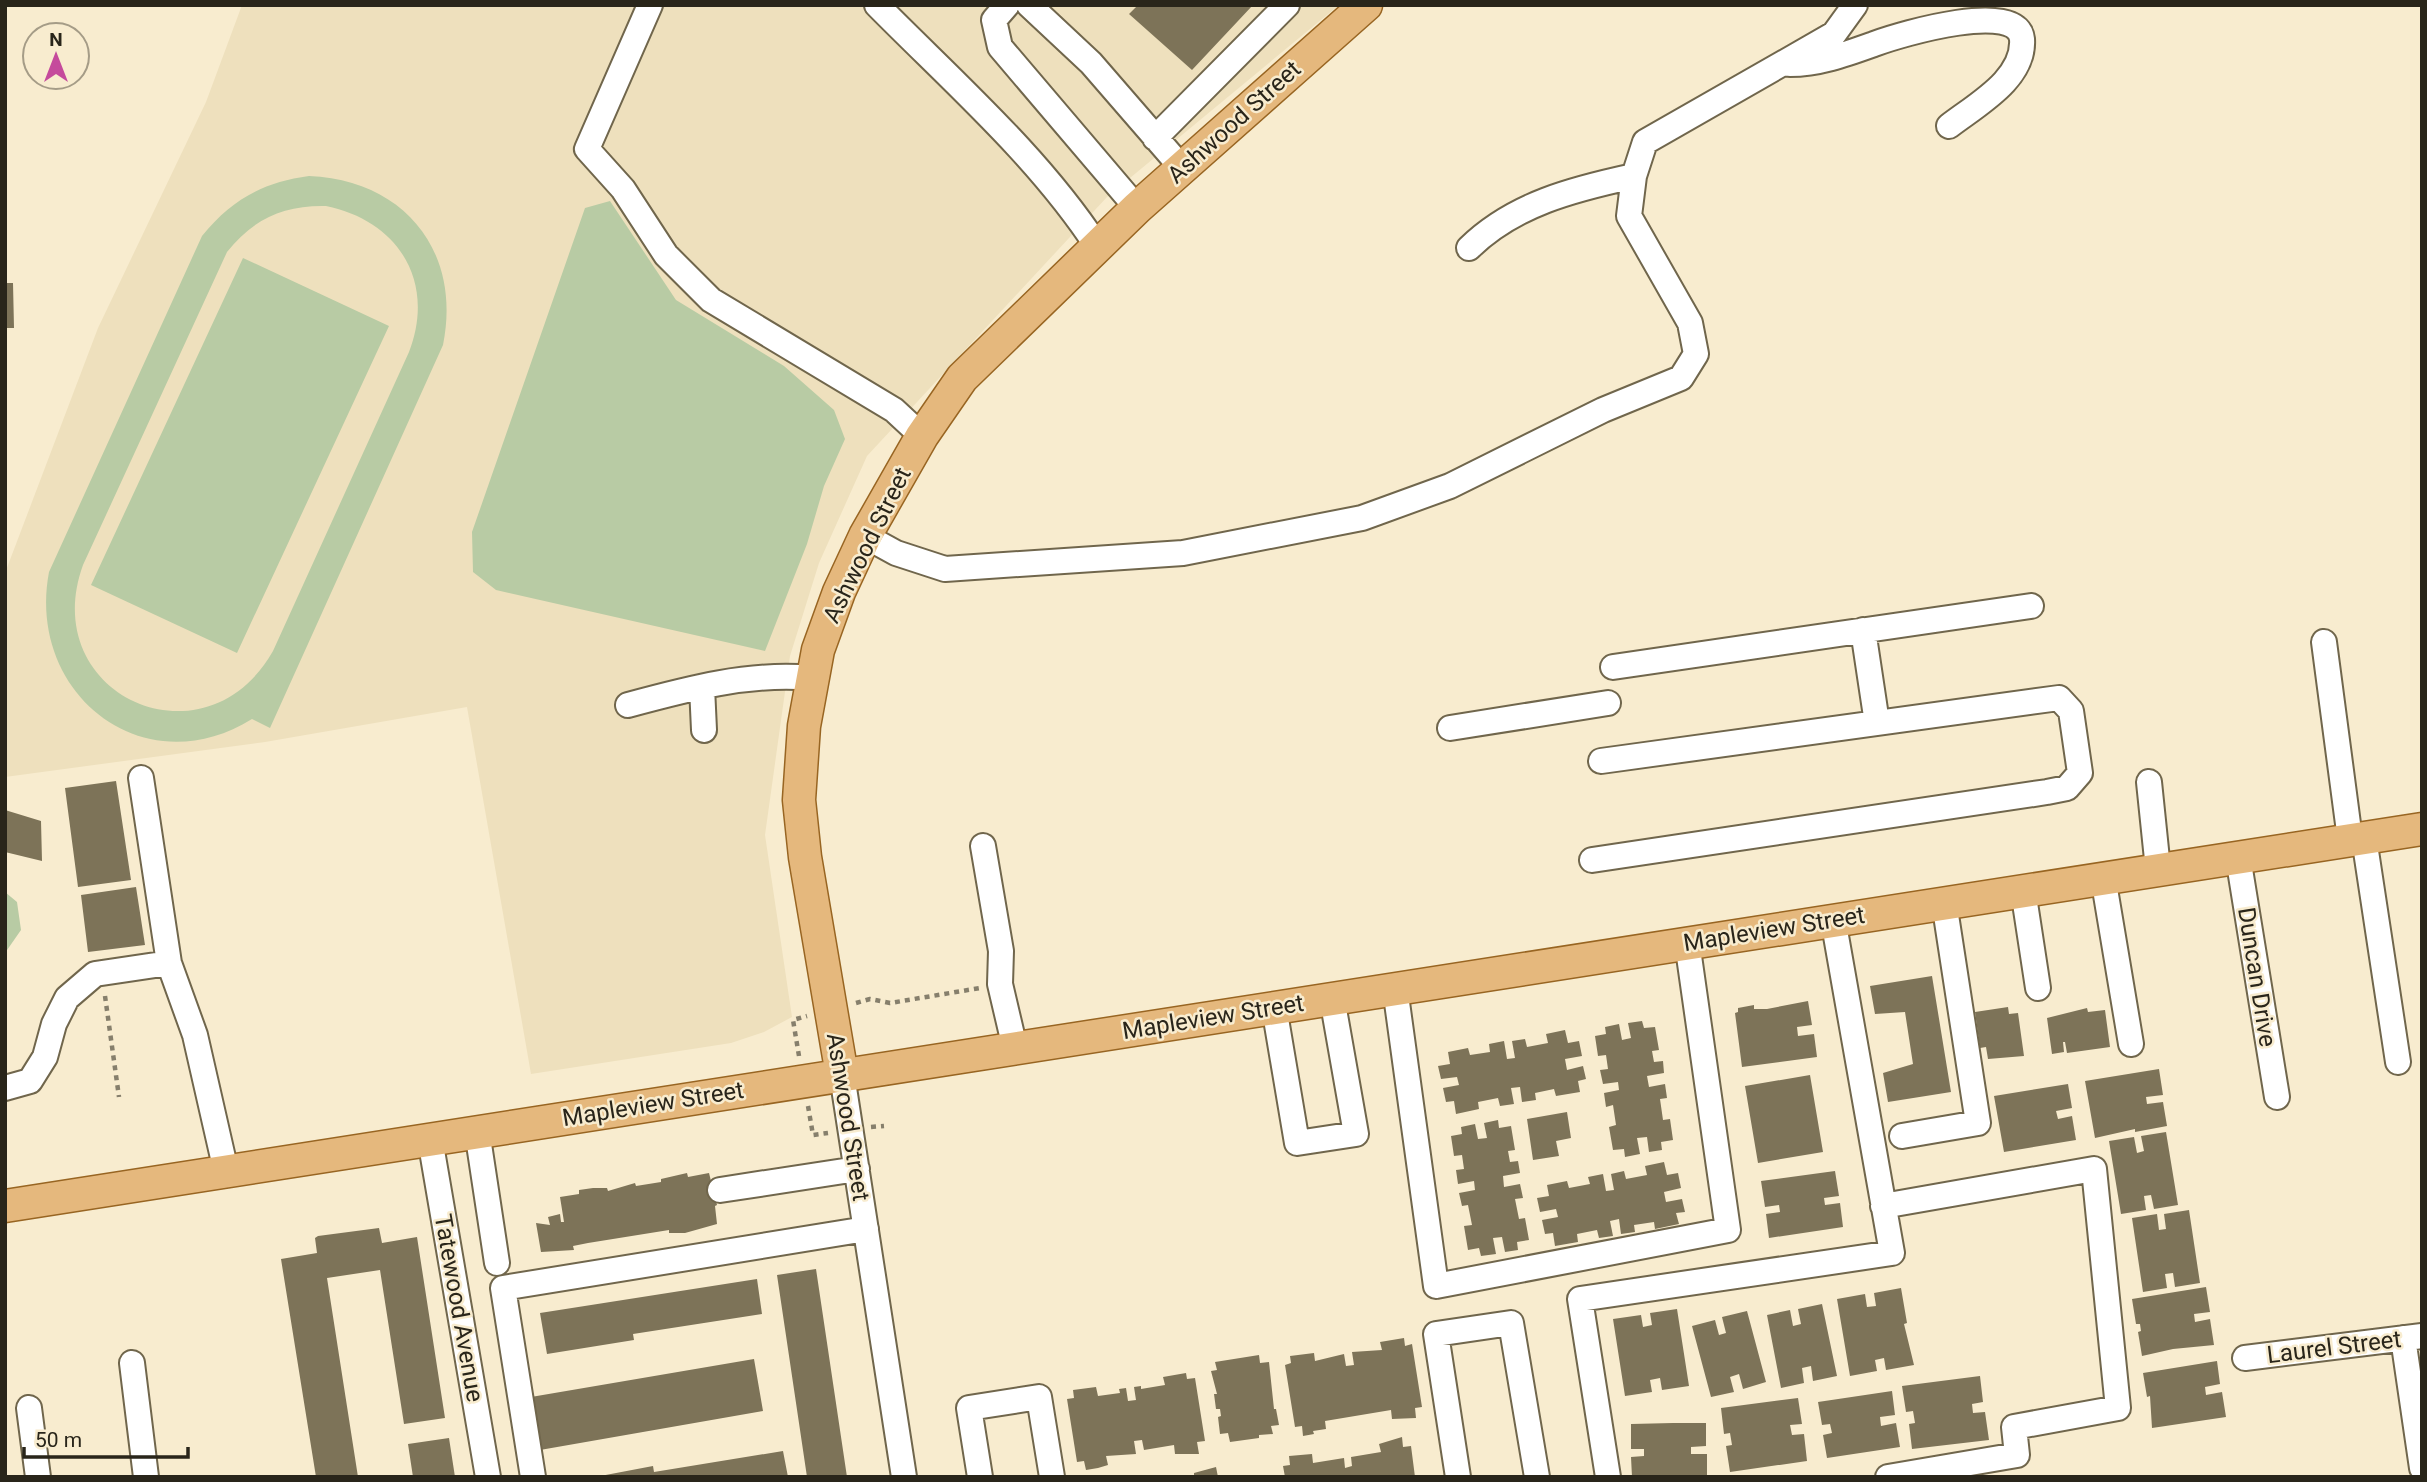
<svg xmlns="http://www.w3.org/2000/svg" width="2427" height="1482" font-family="Roboto,sans-serif">
	<rect width="100%" height="100%" fill="#f8eccf"/>
	<path fill="#eee0bd" d="M 242,5 L 1339,5 L 1107,197 L 867,456 L 819,563 L 790,656 L 765,835 L 792,1017 L 764,1032 L 731,1043 L 531,1074 L 467,707 L 265,742 L 5,777 L 5,573 L 98,328 L 206,102 Z"/>
	<path fill="#b8cba4" fill-rule="evenodd" d="M 309,176 C 404,180 462,251 443,345 L 270,728 L 252,719 C 143,787 26,693 49,572 L 202,236 C 231,200 263,182 309,176 ZM 326,206 C 399,221 436,282 409,352 L 273,651 C 205,771 36,695 83,565 L 227,252 C 253,219 284,205 326,206 Z
		M 610,201 L 676,300 L 784,366 L 834,410 L 845,439 L 824,486 L 807,544 L 765,651 L 496,590 L 473,572 L 472,532 L 585,208 Z
		M 243,258 L 389,326 L 237,653 L 91,585 Z
		M 5,892 L 17,902 L 21,930 L 5,953 Z"/>
	<path fill="#7d7358" d="M 1138,5 L 1253,5 L 1192,70 L 1129,14 Z
		M 5,283 L 13,283 L 14,328 L 5,328 Z
		M 116,781 L 131,880 L 78,887 L 65,788 Z
		M 5,810 L 41,821 L 42,861 L 5,852 Z
		M 136,887 L 145,945 L 88,952 L 81,895 Z
		M 1932,976 L 1951,1092 L 1888,1102 L 1883,1073 L 1913,1064 L 1905,1012 L 1875,1014 L 1870,986 Z
		M 1808,1001 L 1812,1025 L 1797,1027 L 1798,1036 L 1814,1034 L 1817,1057 L 1742,1067 L 1735,1013 L 1738,1012 L 1738,1008 L 1754,1005 L 1754,1009 L 1767,1009 Z
		M 2008,1007 L 2009,1014 L 2018,1013 L 2024,1056 L 1988,1059 L 1986,1047 L 1980,1048 L 1975,1012 Z
		M 2087,1008 L 2088,1012 L 2105,1010 L 2110,1047 L 2067,1053 L 2065,1042 L 2063,1042 L 2064,1052 L 2052,1054 L 2047,1018 Z
		M 1642,1021 L 1644,1028 L 1655,1027 L 1659,1050 L 1652,1051 L 1654,1062 L 1663,1061 L 1664,1073 L 1647,1076 L 1649,1087 L 1665,1084 L 1667,1098 L 1660,1099 L 1663,1120 L 1670,1119 L 1673,1140 L 1661,1142 L 1662,1150 L 1649,1152 L 1647,1137 L 1637,1138 L 1640,1154 L 1625,1157 L 1624,1149 L 1613,1150 L 1609,1127 L 1616,1125 L 1613,1105 L 1606,1107 L 1604,1093 L 1619,1090 L 1618,1082 L 1603,1084 L 1600,1070 L 1608,1069 L 1606,1055 L 1598,1056 L 1595,1036 L 1606,1034 L 1605,1027 L 1619,1024 L 1622,1040 L 1631,1038 L 1628,1023 Z
		M 1565,1030 L 1568,1043 L 1579,1041 L 1582,1056 L 1565,1059 L 1567,1070 L 1583,1066 L 1586,1079 L 1578,1081 L 1580,1092 L 1556,1096 L 1554,1089 L 1535,1093 L 1536,1100 L 1522,1102 L 1520,1087 L 1511,1088 L 1514,1104 L 1500,1106 L 1498,1098 L 1478,1102 L 1479,1109 L 1456,1114 L 1454,1101 L 1446,1102 L 1443,1088 L 1459,1085 L 1457,1077 L 1441,1079 L 1438,1066 L 1450,1064 L 1448,1052 L 1468,1048 L 1470,1055 L 1490,1052 L 1489,1044 L 1504,1041 L 1507,1059 L 1515,1058 L 1512,1041 L 1525,1039 L 1527,1047 L 1548,1043 L 1546,1034 Z
		M 2159,1069 L 2163,1095 L 2146,1097 L 2147,1104 L 2163,1102 L 2167,1126 L 2135,1132 L 2135,1129 L 2095,1138 L 2085,1081 Z
		M 1810,1075 L 1823,1152 L 1758,1163 L 1745,1086 Z
		M 2068,1084 L 2072,1108 L 2056,1111 L 2058,1119 L 2072,1116 L 2076,1140 L 2004,1152 L 1994,1096 Z
		M 1567,1112 L 1571,1138 L 1556,1141 L 1559,1156 L 1533,1160 L 1527,1119 Z
		M 1498,1120 L 1499,1128 L 1511,1126 L 1515,1150 L 1508,1151 L 1510,1162 L 1518,1161 L 1520,1173 L 1503,1176 L 1504,1187 L 1520,1184 L 1523,1198 L 1515,1199 L 1519,1219 L 1525,1218 L 1529,1240 L 1517,1242 L 1518,1250 L 1505,1252 L 1502,1237 L 1493,1238 L 1496,1254 L 1481,1256 L 1479,1248 L 1468,1250 L 1464,1226 L 1472,1225 L 1468,1205 L 1462,1206 L 1459,1193 L 1475,1190 L 1474,1181 L 1458,1184 L 1456,1170 L 1464,1169 L 1462,1155 L 1454,1156 L 1451,1136 L 1462,1134 L 1461,1127 L 1475,1124 L 1478,1139 L 1487,1138 L 1484,1123 Z
		M 2166,1132 L 2178,1205 L 2154,1209 L 2151,1195 L 2144,1196 L 2146,1210 L 2121,1214 L 2109,1141 L 2134,1137 L 2137,1153 L 2144,1151 L 2141,1136 Z
		M 1664,1162 L 1667,1175 L 1678,1173 L 1681,1188 L 1664,1192 L 1666,1202 L 1682,1199 L 1685,1212 L 1676,1213 L 1679,1224 L 1655,1229 L 1654,1222 L 1634,1225 L 1635,1232 L 1621,1234 L 1619,1219 L 1610,1221 L 1613,1236 L 1599,1238 L 1597,1230 L 1577,1234 L 1578,1242 L 1555,1246 L 1553,1233 L 1545,1234 L 1542,1220 L 1558,1217 L 1556,1209 L 1540,1212 L 1537,1198 L 1549,1196 L 1547,1185 L 1567,1181 L 1569,1188 L 1590,1184 L 1588,1177 L 1603,1174 L 1606,1191 L 1614,1190 L 1611,1174 L 1624,1171 L 1626,1179 L 1647,1175 L 1645,1166 Z
		M 1835,1171 L 1839,1196 L 1824,1198 L 1825,1205 L 1840,1203 L 1843,1227 L 1769,1238 L 1766,1214 L 1780,1212 L 1779,1205 L 1765,1207 L 1761,1181 Z
		M 687,1173 L 688,1177 L 709,1173 L 717,1205 L 715,1206 L 717,1224 L 685,1233 L 669,1233 L 669,1230 L 588,1243 L 573,1246 L 574,1250 L 541,1252 L 536,1223 L 550,1225 L 548,1217 L 560,1214 L 561,1222 L 564,1222 L 560,1197 L 579,1194 L 579,1190 L 593,1188 L 607,1188 L 608,1191 L 635,1183 L 636,1186 L 661,1182 L 661,1179 Z
		M 2189,1210 L 2200,1283 L 2175,1287 L 2173,1273 L 2165,1274 L 2167,1288 L 2143,1292 L 2132,1218 L 2157,1214 L 2159,1230 L 2166,1229 L 2164,1214 Z
		M 379,1228 L 382,1243 L 417,1237 L 445,1418 L 404,1424 L 380,1270 L 327,1278 L 358,1477 L 316,1477 L 281,1259 L 317,1253 L 315,1238 L 318,1236 Z
		M 816,1269 L 847,1477 L 807,1477 L 777,1275 Z
		M 757,1279 L 762,1314 L 633,1334 L 634,1340 L 547,1354 L 540,1313 Z
		M 2206,1287 L 2210,1312 L 2194,1314 L 2195,1322 L 2210,1319 L 2214,1345 L 2173,1349 L 2142,1356 L 2138,1332 L 2141,1331 L 2140,1324 L 2136,1324 L 2132,1299 Z
		M 1901,1288 L 1907,1323 L 1904,1324 L 1914,1365 L 1886,1370 L 1884,1358 L 1875,1360 L 1877,1371 L 1850,1376 L 1837,1299 L 1865,1294 L 1867,1307 L 1876,1306 L 1874,1293 Z
		M 1822,1304 L 1837,1376 L 1813,1381 L 1811,1366 L 1802,1368 L 1804,1383 L 1781,1388 L 1767,1315 L 1790,1310 L 1793,1326 L 1801,1324 L 1798,1309 Z
		M 1677,1309 L 1689,1386 L 1662,1390 L 1660,1378 L 1650,1380 L 1652,1392 L 1625,1396 L 1613,1319 L 1641,1315 L 1643,1327 L 1652,1325 L 1650,1313 Z
		M 1747,1311 L 1766,1382 L 1743,1389 L 1739,1374 L 1730,1377 L 1734,1392 L 1711,1397 L 1692,1326 L 1715,1320 L 1719,1335 L 1726,1333 L 1722,1317 Z
		M 1404,1338 L 1405,1346 L 1412,1344 L 1422,1407 L 1415,1408 L 1416,1418 L 1392,1419 L 1391,1410 L 1325,1421 L 1326,1429 L 1313,1431 L 1314,1434 L 1303,1436 L 1302,1426 L 1295,1427 L 1285,1365 L 1291,1363 L 1290,1356 L 1314,1353 L 1315,1361 L 1344,1354 L 1346,1366 L 1354,1365 L 1352,1352 L 1382,1350 L 1380,1342 Z
		M 1259,1355 L 1260,1363 L 1269,1362 L 1274,1409 L 1276,1409 L 1279,1425 L 1271,1426 L 1273,1434 L 1259,1435 L 1259,1438 L 1230,1442 L 1228,1433 L 1220,1434 L 1218,1417 L 1221,1416 L 1220,1409 L 1216,1409 L 1214,1394 L 1217,1394 L 1211,1371 L 1217,1370 L 1215,1362 Z
		M 754,1359 L 763,1411 L 540,1450 L 531,1397 Z
		M 2217,1361 L 2220,1384 L 2205,1387 L 2206,1395 L 2222,1392 L 2226,1417 L 2152,1428 L 2150,1396 L 2147,1397 L 2143,1373 Z
		M 1186,1373 L 1187,1379 L 1195,1378 L 1205,1441 L 1197,1442 L 1199,1454 L 1175,1454 L 1174,1445 L 1144,1450 L 1142,1440 L 1134,1441 L 1136,1454 L 1106,1456 L 1108,1465 L 1098,1468 L 1086,1470 L 1084,1461 L 1077,1462 L 1067,1399 L 1074,1398 L 1073,1390 L 1096,1387 L 1098,1396 L 1120,1393 L 1119,1389 L 1126,1388 L 1128,1401 L 1136,1400 L 1134,1387 L 1141,1386 L 1141,1389 L 1165,1385 L 1163,1377 Z
		M 1980,1376 L 1983,1402 L 1972,1404 L 1973,1413 L 1985,1412 L 1989,1440 L 1912,1449 L 1909,1424 L 1915,1423 L 1913,1411 L 1906,1412 L 1902,1386 Z
		M 1892,1391 L 1895,1415 L 1880,1417 L 1881,1426 L 1896,1423 L 1900,1447 L 1827,1458 L 1823,1435 L 1832,1433 L 1830,1424 L 1822,1425 L 1818,1402 Z
		M 1798,1398 L 1802,1424 L 1790,1425 L 1792,1435 L 1804,1434 L 1807,1461 L 1730,1472 L 1726,1446 L 1732,1445 L 1730,1433 L 1724,1434 L 1721,1408 Z
		M 1673,1423 L 1706,1423 L 1706,1446 L 1691,1447 L 1691,1454 L 1707,1454 L 1707,1477 L 1632,1477 L 1631,1457 L 1644,1456 L 1644,1449 L 1631,1449 L 1631,1424 Z
		M 1402,1437 L 1403,1447 L 1411,1446 L 1415,1477 L 1285,1477 L 1283,1466 L 1290,1465 L 1289,1456 L 1312,1454 L 1313,1463 L 1344,1458 L 1345,1468 L 1352,1466 L 1351,1457 L 1381,1452 L 1379,1444 Z
		M 449,1438 L 455,1477 L 413,1477 L 408,1444 Z
		M 783,1451 L 788,1477 L 595,1477 L 653,1466 L 654,1472 Z
		M 1216,1467 L 1218,1477 L 1194,1477 L 1194,1473 Z"/>
	<g fill="none" stroke-linecap="round" stroke-linejoin="round">
		<g stroke="#70664c" stroke-width="28">
			<path id="minor" d="M 650,5 L 587,149 L 623,189 L 666,255 L 711,300 L 894,410 L 922,436
				M 877,5 C 953,82 1038,156 1097,246
				M 1007,5 L 994,20 L 1000,47 L 1137,208
				M 1029,5 L 1091,63 L 1182,168
				M 1790,64 C 1819,64 1846,54 1874,44 C 1904,33 2018,0 2022,39 C 2025,79 1976,105 1949,126
				M 1155,138 L 1287,5
				M 1469,248 C 1514,204 1574,189 1634,176
				M 865,536 L 896,553 L 945,569 L 1183,553 L 1362,518 L 1450,486 L 1603,410 L 1681,378 L 1696,354 L 1690,323 L 1629,216 L 1634,176 L 1645,142 L 1834,34 L 1855,5
				M 1863,630 L 1877,723
				M 2324,642 L 2350,839
				M 1613,667 L 2031,606
				M 702,687 L 704,730
				M 628,705 C 687,689 750,672 812,678
				M 1450,728 L 1608,703
				M 141,778 L 169,963 L 195,1035 L 226,1171
				M 2149,782 L 2158,869
				M 2364,838 L 2398,1062
				M 983,846 L 1001,951 L 1000,984 L 1015,1048
				M 2238,857 L 2277,1097
				M 1592,860 L 2047,792 L 2067,788 L 2080,773 L 2071,711 L 2059,698 L 1601,761
				M 2103,877 L 2131,1044
				M 2023,890 L 2038,988
				M 1395,988 L 1436,1286 L 1728,1230 L 1687,942
				M 1274,1007 L 1297,1143 L 1356,1134 L 1332,998
				M 842,1075 L 904,1477
				M 5,1088 L 30,1081 L 45,1057 L 54,1024 L 67,998 L 95,974 L 169,963
				M 477,1131 L 497,1263
				M 1902,1136 L 1978,1123 L 1944,902
				M 430,1139 L 488,1477
				M 720,1190 L 857,1169
				M 1883,1206 L 2094,1169 L 2118,1408 L 2014,1427 L 2017,1455 L 1888,1477
				M 2403,1338 L 2422,1468
				M 2245,1358 L 2422,1336
				M 132,1363 L 146,1477
				M 29,1408 L 38,1477
				M 533,1477 L 503,1288 L 866,1229
				M 980,1477 L 969,1408 L 1039,1397 L 1052,1477
				M 1458,1477 L 1436,1334 L 1511,1323 L 1537,1477
				M 1608,1477 L 1580,1299 L 1892,1253 L 1833,919"/>
		</g>
		<g stroke="#986522" stroke-width="35">
			<path id="major" d="M 842,1075 L 805,857 L 799,800 L 804,726 L 818,650 L 839,592 L 865,536 L 922,436 L 962,378 L 1137,208 L 1366,5
				M 5,1206 L 2422,829"/>
		</g>
		<path stroke="#867f6c" stroke-width="4.5" stroke-dasharray="5 5" stroke-linecap="butt" d="M 105,996 L 119,1097
			M 856,1003 L 870,999 L 890,1003 L 980,988
			M 799,1056 L 793,1020 L 807,1016
			M 808,1106 L 813,1135 L 828,1133
			M 871,1127 L 884,1126"/>
		<use href="#minor" stroke="#fff" stroke-width="24"/>
		<use href="#major" stroke="#e5b87d" stroke-width="32"/>
	</g>
	<g text-anchor="middle" stroke-width="5" stroke-linejoin="round" paint-order="stroke">
		<g font-size="24" fill="#29251a" stroke="#f8eccf">
			<text transform="translate(1234 122) rotate(-42)" y="8">Ashwood Street</text>
			<text transform="translate(867 545) rotate(-64)" y="8">Ashwood Street</text>
			<text transform="translate(1774 929) rotate(-9)" y="8">Mapleview Street</text>
			<text transform="translate(2257 977) rotate(81)" y="8">Duncan Drive</text>
			<text transform="translate(1213 1017) rotate(-9)" y="8">Mapleview Street</text>
			<text transform="translate(653 1104) rotate(-9)" y="8">Mapleview Street</text>
			<text transform="translate(848 1117) rotate(81)" y="8">Ashwood Street</text>
			<text transform="translate(459 1308) rotate(80)" y="8">Tatewood Avenue</text>
			<text transform="translate(2334 1347) rotate(-7)" y="8">Laurel Street</text>
		</g>
	</g>
	<rect width="2427" height="1482" fill="none" stroke="#29251a" stroke-width="14"/>
	<g transform="translate(56 56)"><circle r="33" fill="#f8eccf" stroke="#a59c87" stroke-width="2"/>
	<path d="M0-5L12 26L0 18L-12 26Z" fill="#c54a9c"/>
	<text y="-10" font-size="19" font-weight="bold" text-anchor="middle" fill="#29251a">N</text>
	</g>
	<path d="M24 1447v10h164v-10" fill="none" stroke="#29251a" stroke-width="3.5"/>
	<text x="35" y="1447" font-size="21" fill="#29251a" stroke="#f8eccf" stroke-width="5" paint-order="stroke">50 m</text>
</svg>
